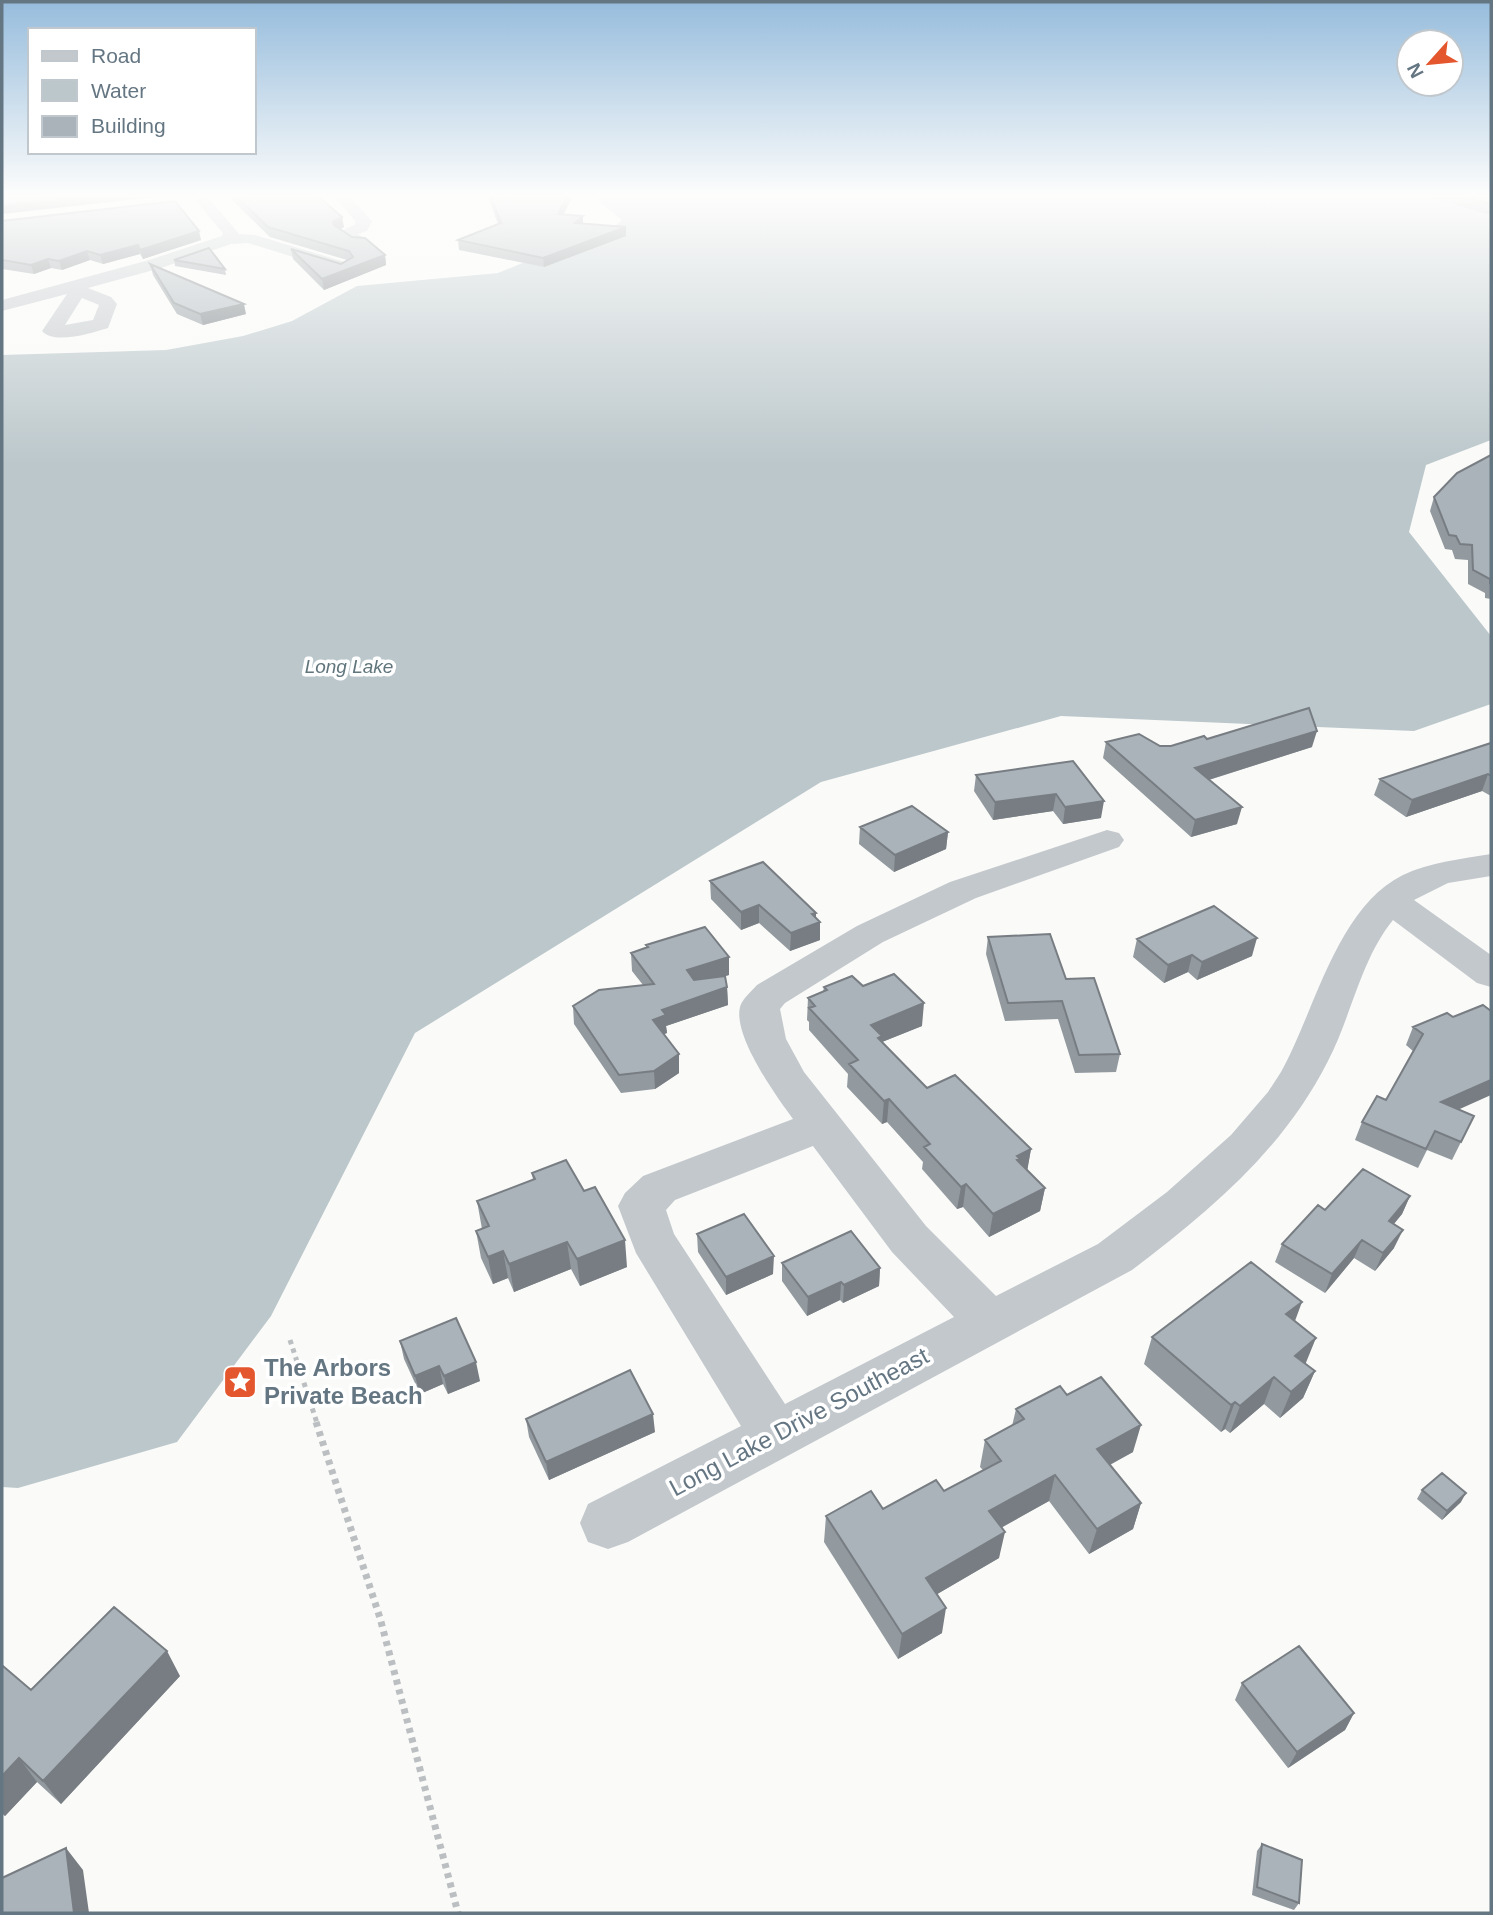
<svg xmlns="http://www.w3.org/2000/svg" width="1493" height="1915" font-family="Helvetica,sans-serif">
	<rect width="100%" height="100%" fill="#fafaf8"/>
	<path fill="#bbc7cb" d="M 593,197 L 1434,197 L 1491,208 L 1491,440 L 1426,465 L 1409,532 L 1491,636 L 1491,704 L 1414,731 L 1061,716 L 821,782 L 415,1033 L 271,1316 L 177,1442 L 18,1488 L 2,1487 L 2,355 L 166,350 L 243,336 L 292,321 L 357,286 L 498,273 L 537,257 L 592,247 L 622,220 Z"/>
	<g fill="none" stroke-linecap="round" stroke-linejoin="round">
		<path stroke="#bbbfc2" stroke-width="5" stroke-dasharray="4.5 4.5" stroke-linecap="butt" d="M 290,1340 L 317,1423"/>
		<path stroke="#bbbfc2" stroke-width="7" stroke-dasharray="5 5" stroke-linecap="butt" d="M 316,1422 L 380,1618 L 458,1913"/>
		<path fill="#c3c8cc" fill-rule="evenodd" d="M 196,197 L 208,197 L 239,234 L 255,235 L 348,263 L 351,267 L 342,272 L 248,243 L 231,244 L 161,268 L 88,288 L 111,297 L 117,304 L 108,328 C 92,333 54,345 42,331 L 67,294 L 2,311 L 2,300 L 149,260 L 222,236 L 223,233 L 195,200 ZM 82,298 L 99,305 L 93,320 L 65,325 Z
			M 335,197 L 350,197 L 372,221 L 367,231 L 358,234 L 369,242 L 367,245 L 355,245 L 337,233 L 354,225 L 356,222 Z
			M 1107,830 L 1119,833 L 1124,840 L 1119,847 L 976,898 L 883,942 L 785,1003 L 780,1009 L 786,1039 L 804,1072 L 926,1226 L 996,1296 L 1098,1244 L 1167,1192 L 1231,1135 L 1268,1092 L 1281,1072 C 1315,1011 1337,907 1403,875 C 1430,862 1462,859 1491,854 L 1491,876 L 1448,883 L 1414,900 L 1491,955 L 1491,987 L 1477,983 L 1393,920 C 1361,959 1351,1017 1328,1061 C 1283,1150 1210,1211 1132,1270 L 628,1542 L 608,1549 L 588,1542 L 580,1523 L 588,1504 L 741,1426 L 636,1253 L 618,1206 L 625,1193 L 643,1176 L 793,1119 C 776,1096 733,1036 740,1007 C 742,999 752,991 757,985 L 857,926 L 950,882 ZM 813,1146 L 892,1252 L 954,1317 L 785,1404 L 674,1234 L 666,1210 L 675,1200 Z"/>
	</g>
	<path fill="#929a9f" d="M 232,197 L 319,197 L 344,227 L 340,229 L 352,237 L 385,255 L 386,265 L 324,290 L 293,259 L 291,249 L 341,264 L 347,260 L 270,237 L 232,200 Z
		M 488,197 L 572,197 L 563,215 L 583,223 L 626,227 L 626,236 L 544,267 L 459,250 L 458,240 L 498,224 Z
		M 1427,197 L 1491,197 L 1491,215 Z
		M 2,221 L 201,240 L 143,259 L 140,254 L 103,264 L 90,260 L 62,270 L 51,268 L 34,274 L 2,269 Z
		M 174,260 L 225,269 L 226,275 L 175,266 Z
		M 150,264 L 246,314 L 203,325 L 177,314 L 153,275 Z
		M 1491,455 L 1491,599 L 1485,598 L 1485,593 L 1468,584 L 1468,560 L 1455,559 L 1452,550 L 1445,549 L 1430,511 L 1434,497 Z
		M 1207,739 L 1312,747 L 1209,780 L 1237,824 L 1191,837 L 1103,758 L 1106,742 L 1171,746 Z
		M 1491,743 L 1491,796 L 1482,791 L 1406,817 L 1374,795 L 1380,779 Z
		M 1073,761 L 1101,818 L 1063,824 L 1053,811 L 993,820 L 974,791 L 976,775 Z
		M 860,827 L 948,832 L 946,849 L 894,872 L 859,844 Z
		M 710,881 L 816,918 L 820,922 L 820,940 L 790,951 L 759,923 L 741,930 L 711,899 Z
		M 988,937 L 1066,979 L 1120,1054 L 1116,1072 L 1075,1073 L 1058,1019 L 1005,1021 L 986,954 Z
		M 1137,939 L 1252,956 L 1197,980 L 1188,972 L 1164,983 L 1133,957 Z
		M 646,945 L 729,957 L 729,975 L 724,976 L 727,987 L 728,1005 L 666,1026 L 667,1033 L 664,1034 L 679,1073 L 655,1089 L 621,1093 L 574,1024 L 573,1006 L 643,985 L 632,971 L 631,953 L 646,948 Z
		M 863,986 L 922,1026 L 882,1042 L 927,1088 L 1031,1149 L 1027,1170 L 1045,1188 L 1040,1211 L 989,1237 L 963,1207 L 957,1209 L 922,1169 L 923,1162 L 887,1122 L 882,1124 L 847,1087 L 848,1074 L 809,1030 L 809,1022 L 807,1020 L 808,998 L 823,992 L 824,987 Z
		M 1447,1013 L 1459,1109 L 1474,1116 L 1452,1160 L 1427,1150 L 1418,1168 L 1355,1140 L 1362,1122 L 1386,1100 L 1413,1051 L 1406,1045 L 1413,1027 Z
		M 532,1173 L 627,1267 L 580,1286 L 571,1269 L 514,1292 L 508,1278 L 493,1284 L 481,1258 L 476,1231 L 482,1229 L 477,1201 L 533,1180 Z
		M 1410,1196 L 1402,1214 L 1394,1224 L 1394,1248 L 1375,1271 L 1354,1258 L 1325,1293 L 1275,1262 L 1282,1244 L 1325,1210 Z
		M 697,1234 L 773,1274 L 726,1295 L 698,1252 Z
		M 782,1263 L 880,1268 L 879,1286 L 843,1303 L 840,1300 L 807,1316 L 782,1281 Z
		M 1295,1321 L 1305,1364 L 1315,1371 L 1303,1398 L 1280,1418 L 1264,1404 L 1230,1433 L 1225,1429 L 1221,1432 L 1144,1364 L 1152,1337 Z
		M 400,1341 L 480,1381 L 448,1394 L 443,1384 L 420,1394 L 404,1359 Z
		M 1067,1395 L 1133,1452 L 1110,1465 L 1141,1503 L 1133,1529 L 1089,1554 L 1049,1501 L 1001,1528 L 999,1558 L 937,1594 L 942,1633 L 898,1659 L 824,1542 L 826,1516 L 883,1509 L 944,1491 L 983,1470 L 980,1467 L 985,1440 L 1012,1426 L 1016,1409 Z
		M 526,1419 L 655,1432 L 549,1480 L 529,1437 Z
		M 1422,1490 L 1461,1502 L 1442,1520 L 1417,1499 Z
		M 2,1667 L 31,1690 L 180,1676 L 61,1804 L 37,1782 L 5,1816 L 2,1813 Z
		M 1242,1683 L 1354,1713 L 1345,1730 L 1288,1768 L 1235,1700 Z
		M 1262,1844 L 1299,1903 L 1294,1910 L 1252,1895 L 1257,1851 Z"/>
	<path fill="#777d82" d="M 78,197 L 156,197 L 2,214 L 2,206 Z
		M 567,197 L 572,198 L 559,223 L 558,214 Z
		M 583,216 L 583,225 L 575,223 Z
		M 342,217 L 344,227 L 335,232 L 333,222 Z
		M 626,227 L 626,236 L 544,267 L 543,258 Z
		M 199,231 L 201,240 L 143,259 L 140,250 Z
		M 138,245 L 140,254 L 103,264 L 100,255 Z
		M 87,251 L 90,260 L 62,270 L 59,261 Z
		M 385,255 L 386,265 L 324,290 L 322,279 Z
		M 48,259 L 51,268 L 34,274 L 31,265 Z
		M 244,304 L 246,314 L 203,325 L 200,314 Z
		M 1317,731 L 1312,747 L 1192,785 L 1195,768 Z
		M 1488,774 L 1482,791 L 1406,817 L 1412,800 Z
		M 1056,794 L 1053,811 L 993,820 L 995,802 Z
		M 1104,801 L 1101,818 L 1063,824 L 1065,807 Z
		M 1242,807 L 1237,824 L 1191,837 L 1195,820 Z
		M 948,832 L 946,849 L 894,872 L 895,855 Z
		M 759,905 L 759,923 L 741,930 L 741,912 Z
		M 816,913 L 816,924 L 820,922 L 820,940 L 790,951 L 791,933 L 812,914 Z
		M 1257,938 L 1252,956 L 1197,980 L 1202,962 Z
		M 1192,955 L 1188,972 L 1164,983 L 1168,965 Z
		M 729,957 L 729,975 L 688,988 L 687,970 Z
		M 727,987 L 728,1005 L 666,1026 L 667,1033 L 654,1038 L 653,1020 L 662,1010 Z
		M 924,1003 L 922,1026 L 882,1042 L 880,1059 L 871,1025 Z
		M 679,1054 L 679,1073 L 655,1089 L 654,1071 Z
		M 1491,1080 L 1491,1095 L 1433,1121 L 1441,1102 Z
		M 889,1099 L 887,1122 L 882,1124 L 884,1101 Z
		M 1031,1149 L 1027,1172 L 1016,1177 L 1017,1156 Z
		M 966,1184 L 963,1207 L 957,1209 L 961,1187 Z
		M 1045,1188 L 1040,1211 L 989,1237 L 993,1214 Z
		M 1410,1196 L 1402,1214 L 1381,1239 L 1389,1221 Z
		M 1403,1230 L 1394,1248 L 1375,1271 L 1383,1253 Z
		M 625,1240 L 627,1267 L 580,1286 L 577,1259 Z
		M 1362,1240 L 1354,1258 L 1325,1293 L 1332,1274 Z
		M 567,1242 L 571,1269 L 514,1292 L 509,1264 Z
		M 503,1251 L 508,1278 L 493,1284 L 488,1257 Z
		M 774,1256 L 773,1274 L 726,1295 L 726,1277 Z
		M 880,1268 L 879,1286 L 843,1303 L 844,1285 Z
		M 841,1282 L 840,1300 L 807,1316 L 808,1297 Z
		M 1302,1302 L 1292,1329 L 1286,1314 Z
		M 1316,1338 L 1305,1365 L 1295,1356 Z
		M 476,1362 L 480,1381 L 448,1394 L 444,1376 Z
		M 439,1366 L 443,1384 L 420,1394 L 415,1376 Z
		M 1315,1371 L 1303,1398 L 1280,1418 L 1291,1392 Z
		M 1274,1377 L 1264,1404 L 1230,1433 L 1240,1406 Z
		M 1235,1402 L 1225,1429 L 1221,1432 L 1231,1405 Z
		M 653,1414 L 655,1432 L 549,1480 L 546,1462 Z
		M 1141,1425 L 1133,1452 L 1090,1475 L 1097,1449 Z
		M 1055,1475 L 1049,1501 L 984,1537 L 989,1511 Z
		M 1466,1493 L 1461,1502 L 1442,1520 L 1447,1511 Z
		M 1141,1503 L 1133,1529 L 1089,1554 L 1097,1529 Z
		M 1005,1532 L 999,1558 L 922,1603 L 926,1578 Z
		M 946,1608 L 942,1633 L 898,1659 L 902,1634 Z
		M 167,1651 L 180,1676 L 61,1804 L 43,1781 Z
		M 1354,1713 L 1345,1730 L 1288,1768 L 1297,1752 Z
		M 19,1758 L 37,1782 L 5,1816 L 2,1813 L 2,1776 Z
		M 66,1848 L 83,1870 L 89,1913 L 74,1913 Z"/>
	<path fill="#aab3b9" stroke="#777d82" stroke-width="2" d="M 2,197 L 78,197 L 2,206 Z
		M 237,197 L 319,197 L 342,217 L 333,222 L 334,225 L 352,237 L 365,238 L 385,255 L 322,279 L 291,249 L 341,264 L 353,257 L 349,251 L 268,227 Z
		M 491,197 L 567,197 L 558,214 L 583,216 L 575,223 L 626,227 L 543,258 L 458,240 L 501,223 Z
		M 1466,197 L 1491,197 L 1491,204 Z
		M 175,201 L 199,231 L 140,250 L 138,245 L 100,255 L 87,251 L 59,261 L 48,259 L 31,265 L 2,260 L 2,221 Z
		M 209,248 L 225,269 L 174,260 Z
		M 150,264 L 244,304 L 200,314 L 174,303 Z
		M 1491,455 L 1491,583 L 1490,583 L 1490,579 L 1473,570 L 1472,545 L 1460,544 L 1456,536 L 1449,535 L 1434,497 L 1457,473 Z
		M 1309,708 L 1317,731 L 1195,768 L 1242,807 L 1195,820 L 1106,742 L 1139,734 L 1160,746 L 1171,746 L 1204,736 L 1207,739 Z
		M 1491,743 L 1491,776 L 1488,774 L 1412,800 L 1380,779 Z
		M 1073,761 L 1104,801 L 1065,807 L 1056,794 L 995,802 L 976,775 Z
		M 912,806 L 948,832 L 895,855 L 860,827 Z
		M 763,862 L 816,913 L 812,914 L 820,922 L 791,933 L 759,905 L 741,912 L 710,881 Z
		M 1214,906 L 1257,938 L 1202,962 L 1192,955 L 1168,965 L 1137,939 Z
		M 705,927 L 729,957 L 687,970 L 694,980 L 725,976 L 727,987 L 662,1010 L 666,1015 L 653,1020 L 679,1054 L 654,1071 L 619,1075 L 573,1006 L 599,990 L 654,984 L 631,953 L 648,947 L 646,945 Z
		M 1050,934 L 1066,979 L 1094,978 L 1120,1054 L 1079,1055 L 1062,1001 L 1008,1003 L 988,937 Z
		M 894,974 L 924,1003 L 871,1025 L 882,1036 L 878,1038 L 927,1088 L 955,1075 L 1031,1149 L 1017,1156 L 1020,1159 L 1017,1160 L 1045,1188 L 993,1214 L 966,1184 L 961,1187 L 924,1147 L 930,1144 L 889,1099 L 884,1101 L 849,1064 L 858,1060 L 809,1008 L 815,1006 L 808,998 L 827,990 L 824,987 L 852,976 L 863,986 Z
		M 1483,1005 L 1491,1011 L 1491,1080 L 1441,1102 L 1474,1116 L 1461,1142 L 1435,1131 L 1426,1149 L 1362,1122 L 1377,1096 L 1386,1100 L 1423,1034 L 1413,1027 L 1447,1013 L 1453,1017 Z
		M 566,1160 L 584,1191 L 595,1187 L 625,1240 L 577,1259 L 567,1242 L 509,1264 L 503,1251 L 488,1257 L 476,1231 L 489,1226 L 477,1201 L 535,1179 L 532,1173 Z
		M 1363,1169 L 1410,1196 L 1389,1221 L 1403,1230 L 1383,1253 L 1362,1240 L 1332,1274 L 1282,1244 L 1318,1205 L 1325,1210 Z
		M 744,1214 L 774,1256 L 726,1277 L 697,1234 Z
		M 851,1231 L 880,1268 L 844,1285 L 841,1282 L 808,1297 L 782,1263 Z
		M 1251,1262 L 1302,1302 L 1286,1314 L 1316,1338 L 1295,1356 L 1315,1371 L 1291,1392 L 1274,1377 L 1240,1406 L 1235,1402 L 1231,1405 L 1152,1337 Z
		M 456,1318 L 476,1362 L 444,1376 L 439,1366 L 415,1376 L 400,1341 Z
		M 630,1370 L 653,1414 L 546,1462 L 526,1419 Z
		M 1101,1377 L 1141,1425 L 1097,1449 L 1141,1503 L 1097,1529 L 1055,1475 L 989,1511 L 1005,1532 L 926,1578 L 946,1608 L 902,1634 L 826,1516 L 871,1491 L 883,1509 L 936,1480 L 944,1491 L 1001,1461 L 985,1440 L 1024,1419 L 1016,1409 L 1060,1386 L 1067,1395 Z
		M 1442,1473 L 1466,1493 L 1447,1511 L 1422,1490 Z
		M 114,1607 L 167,1651 L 43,1781 L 19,1758 L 2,1776 L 2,1667 L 3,1666 L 31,1690 Z
		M 1299,1646 L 1354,1713 L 1297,1752 L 1242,1683 Z
		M 1262,1844 L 1302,1860 L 1299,1903 L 1257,1887 Z
		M 66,1848 L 74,1913 L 2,1913 L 2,1878 Z"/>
	<linearGradient id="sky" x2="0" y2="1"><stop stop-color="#96bcdc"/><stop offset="0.42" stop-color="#fdfdfc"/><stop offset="1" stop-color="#fdfdfc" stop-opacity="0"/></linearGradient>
	<rect width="1493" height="465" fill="url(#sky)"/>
	<defs>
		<g id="sight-square" transform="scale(1.75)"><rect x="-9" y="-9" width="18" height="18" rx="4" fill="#e4572e" stroke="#fff"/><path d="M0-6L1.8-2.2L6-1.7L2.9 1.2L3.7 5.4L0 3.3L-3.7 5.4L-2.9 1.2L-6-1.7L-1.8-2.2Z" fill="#fff"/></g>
	</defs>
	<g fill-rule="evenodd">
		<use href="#sight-square" x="240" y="1382"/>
	</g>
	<g text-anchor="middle" stroke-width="7" stroke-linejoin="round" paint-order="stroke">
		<g font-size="19" font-style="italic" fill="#60757c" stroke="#fff">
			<text x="349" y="673">Long Lake</text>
		</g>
		<g font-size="24" font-weight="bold" fill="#657683" stroke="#fff" text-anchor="start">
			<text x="264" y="1376">The Arbors<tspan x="264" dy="28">Private Beach</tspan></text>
		</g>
		<g font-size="24" fill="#657683" stroke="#fff">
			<text transform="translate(799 1422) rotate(-28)" y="8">Long Lake Drive Southeast</text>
		</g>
	</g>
	<rect width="1493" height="1915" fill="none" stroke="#657683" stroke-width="7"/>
	<rect x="28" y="28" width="228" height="126" fill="#ffffff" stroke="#c1c8cd" stroke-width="2"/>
	<rect x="42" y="51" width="35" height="10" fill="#c3c8cc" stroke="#c1c8cd" stroke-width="2"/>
	<text x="91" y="63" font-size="21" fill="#657683">Road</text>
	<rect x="42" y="80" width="35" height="21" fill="#bbc7cb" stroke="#c1c8cd" stroke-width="2"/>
	<text x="91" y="98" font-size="21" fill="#657683">Water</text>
	<rect x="42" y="116" width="35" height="21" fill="#aab3b9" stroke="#c1c8cd" stroke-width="2"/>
	<text x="91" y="133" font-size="21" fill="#657683">Building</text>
	<g transform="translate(1430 63) rotate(243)"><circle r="33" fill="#ffffff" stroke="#c1c8cd" stroke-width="2"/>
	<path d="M0-5L12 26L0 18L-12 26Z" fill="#e4572e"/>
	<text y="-10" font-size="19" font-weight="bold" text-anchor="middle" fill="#657683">N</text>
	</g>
</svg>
